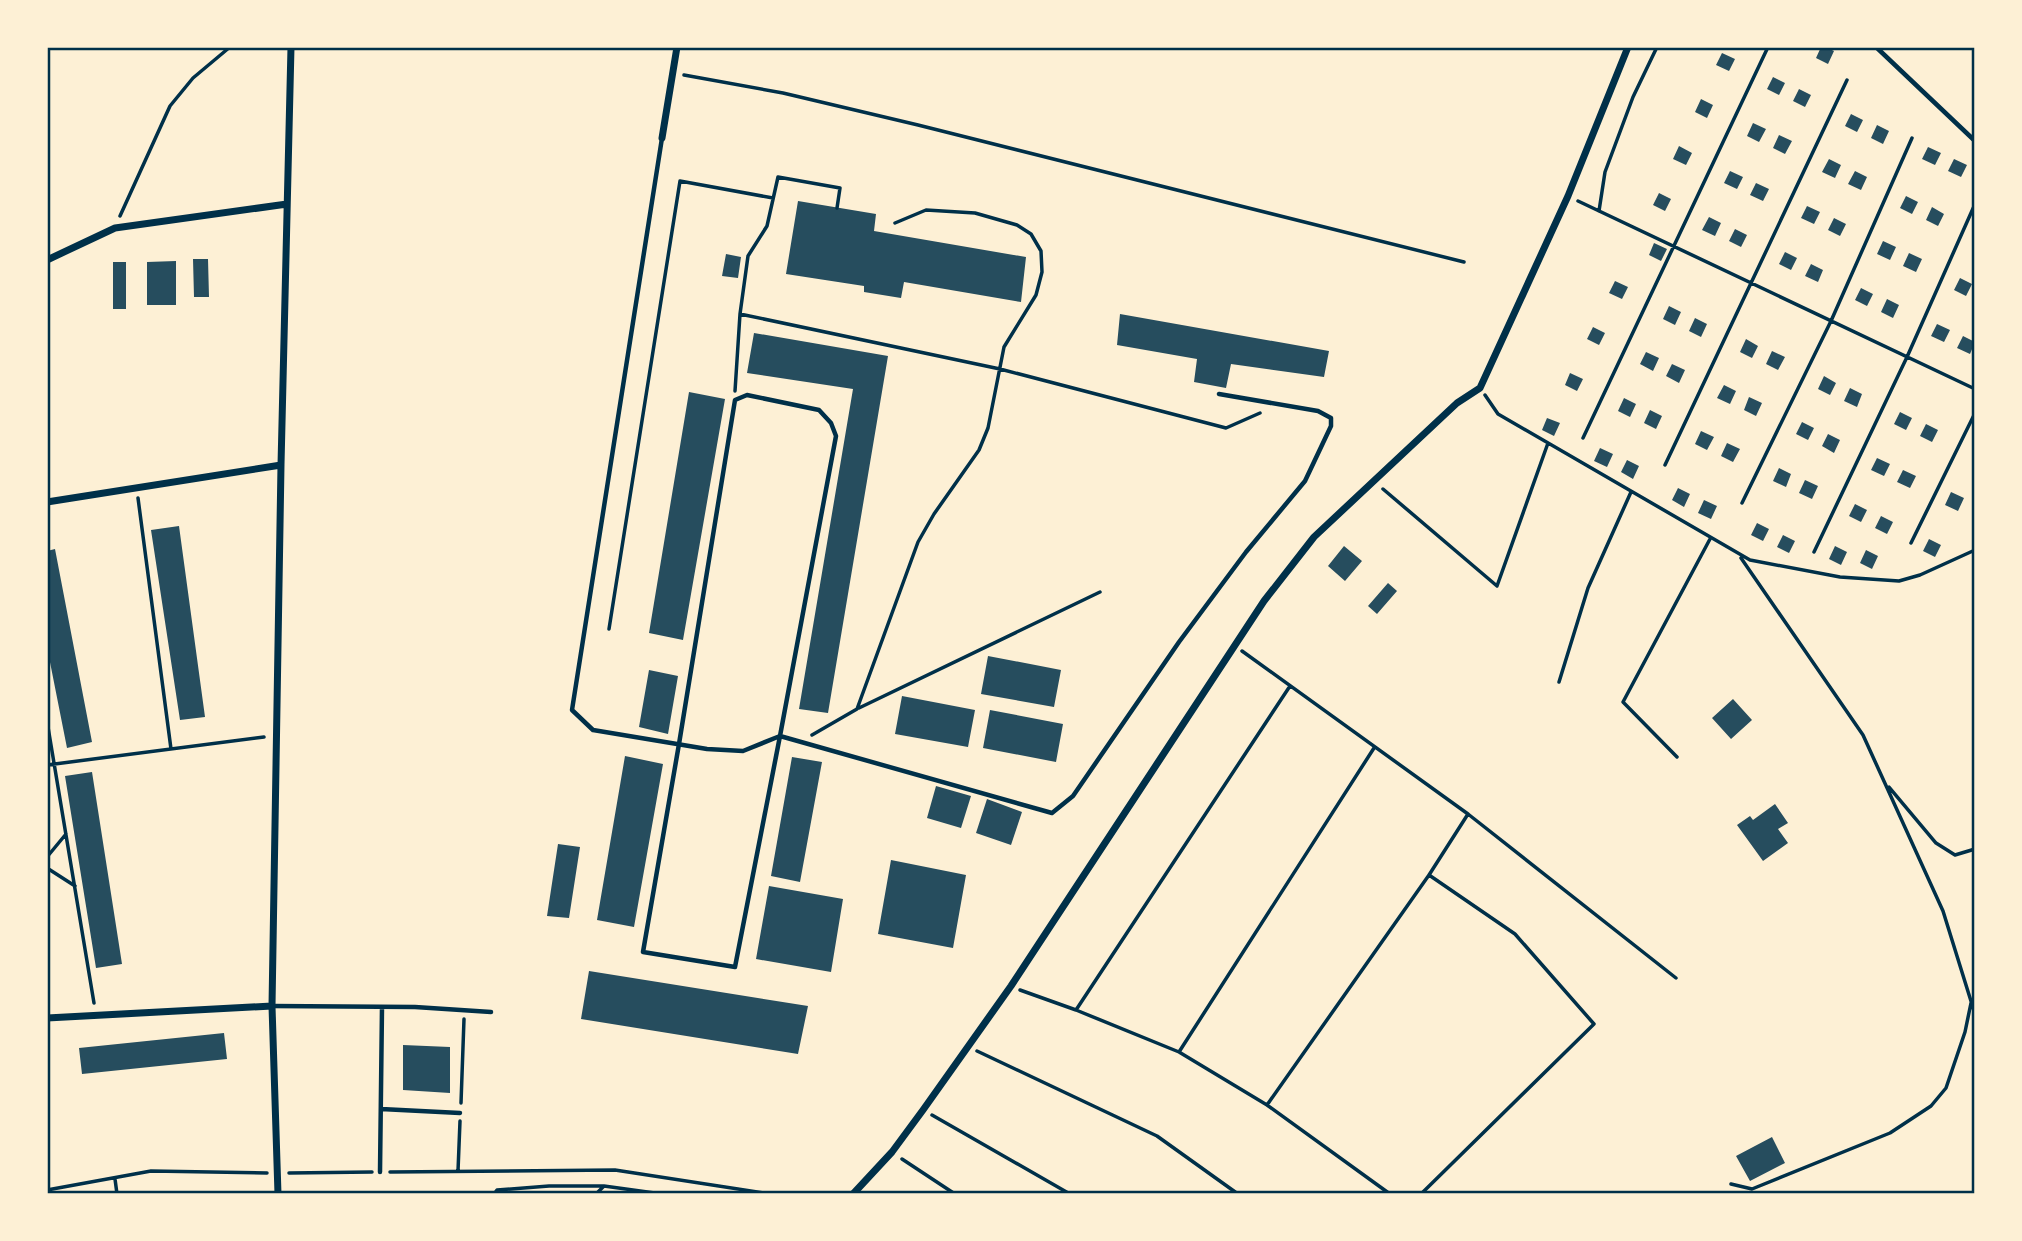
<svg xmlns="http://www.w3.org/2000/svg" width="2022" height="1241" font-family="'Asap Condensed',sans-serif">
	<rect width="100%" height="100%" fill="#fdf0d5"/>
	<path fill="#264d5e" d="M 1821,47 L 1826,47 L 1834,51 L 1828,64 L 1816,58 Z
		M 1722,53 L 1735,59 L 1729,71 L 1716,65 Z
		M 1773,77 L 1785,83 L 1779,95 L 1767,89 Z
		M 1799,89 L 1811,95 L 1805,107 L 1793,101 Z
		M 1701,99 L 1713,105 L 1707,118 L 1695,112 Z
		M 1851,114 L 1863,120 L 1857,132 L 1845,126 Z
		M 1753,123 L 1766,129 L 1759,142 L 1747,136 Z
		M 1877,125 L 1889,131 L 1883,144 L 1871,138 Z
		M 1779,135 L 1792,141 L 1785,154 L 1773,148 Z
		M 1679,146 L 1692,153 L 1686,165 L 1673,159 Z
		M 1928,147 L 1941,153 L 1935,165 L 1922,159 Z
		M 1829,159 L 1841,165 L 1835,178 L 1822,172 Z
		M 1954,159 L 1967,165 L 1961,177 L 1948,171 Z
		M 1730,171 L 1743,177 L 1737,189 L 1724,183 Z
		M 1855,171 L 1867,177 L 1861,190 L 1848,184 Z
		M 1756,183 L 1769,189 L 1763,201 L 1750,195 Z
		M 1659,193 L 1671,199 L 1665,211 L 1653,205 Z
		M 1906,196 L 1918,202 L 1912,214 L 1900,208 Z
		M 798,201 L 876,214 L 874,231 L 1026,257 L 1021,302 L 904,282 L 901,298 L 864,292 L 864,286 L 786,274 Z
		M 1807,206 L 1820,212 L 1814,224 L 1801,218 Z
		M 1932,207 L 1944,214 L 1938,226 L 1926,220 Z
		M 1709,217 L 1721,223 L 1715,236 L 1702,230 Z
		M 1834,218 L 1846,224 L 1840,236 L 1828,230 Z
		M 1735,229 L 1747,235 L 1741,247 L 1729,241 Z
		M 1883,241 L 1896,247 L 1890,260 L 1877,254 Z
		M 1654,243 L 1667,249 L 1661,261 L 1649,255 Z
		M 1785,252 L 1797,258 L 1791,270 L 1779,264 Z
		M 1909,253 L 1922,259 L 1916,272 L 1903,266 Z
		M 726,254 L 741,257 L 738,278 L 722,276 Z
		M 193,259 L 208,259 L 209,297 L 194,297 Z
		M 176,261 L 176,305 L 147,305 L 147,262 Z
		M 113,262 L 126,262 L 126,309 L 113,309 Z
		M 1811,264 L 1823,270 L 1818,282 L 1805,276 Z
		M 1960,278 L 1972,284 L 1966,296 L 1954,290 Z
		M 1615,281 L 1628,287 L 1622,299 L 1609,293 Z
		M 1861,288 L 1873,294 L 1867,306 L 1855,300 Z
		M 1887,299 L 1899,305 L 1893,318 L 1881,312 Z
		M 1669,306 L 1681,312 L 1675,325 L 1663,319 Z
		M 1120,314 L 1329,351 L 1324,377 L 1231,364 L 1226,388 L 1194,382 L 1197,359 L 1117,345 Z
		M 1695,318 L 1707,324 L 1701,337 L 1689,331 Z
		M 1937,324 L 1950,330 L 1944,342 L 1931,336 Z
		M 1593,327 L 1605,333 L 1599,345 L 1587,339 Z
		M 754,333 L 888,356 L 828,713 L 799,709 L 853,389 L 747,373 Z
		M 1963,336 L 1975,342 L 1970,354 L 1957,348 Z
		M 1746,339 L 1758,346 L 1752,358 L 1740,352 Z
		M 1772,351 L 1785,357 L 1778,370 L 1766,364 Z
		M 1646,352 L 1659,358 L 1653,371 L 1640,364 Z
		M 1672,364 L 1685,370 L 1679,383 L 1666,376 Z
		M 1570,373 L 1583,379 L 1577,391 L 1565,385 Z
		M 1824,376 L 1836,383 L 1830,395 L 1818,389 Z
		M 1724,385 L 1736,391 L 1730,404 L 1717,398 Z
		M 1850,388 L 1862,394 L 1857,407 L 1844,401 Z
		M 689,392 L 725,399 L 683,640 L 649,633 Z
		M 1749,397 L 1762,403 L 1756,416 L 1744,410 Z
		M 1624,398 L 1636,404 L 1630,417 L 1618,411 Z
		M 1650,410 L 1662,416 L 1656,429 L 1644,423 Z
		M 1900,412 L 1912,418 L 1906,430 L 1894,424 Z
		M 1547,418 L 1560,423 L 1554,436 L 1542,430 Z
		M 1802,422 L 1814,428 L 1808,440 L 1796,434 Z
		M 1926,424 L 1938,430 L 1932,442 L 1920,436 Z
		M 1701,431 L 1714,437 L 1707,450 L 1695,444 Z
		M 1828,434 L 1840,440 L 1834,453 L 1822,446 Z
		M 1727,443 L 1740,449 L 1733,462 L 1721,456 Z
		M 1600,448 L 1613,454 L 1607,467 L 1594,461 Z
		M 1877,458 L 1890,464 L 1884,476 L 1871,470 Z
		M 1627,460 L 1639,466 L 1633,479 L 1621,472 Z
		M 1779,468 L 1791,474 L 1786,487 L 1773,481 Z
		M 1903,470 L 1916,476 L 1910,488 L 1897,482 Z
		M 1805,480 L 1818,486 L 1812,499 L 1799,493 Z
		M 1678,488 L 1690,494 L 1684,507 L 1672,500 Z
		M 1951,492 L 1964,498 L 1958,511 L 1945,505 Z
		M 1704,500 L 1717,506 L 1711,519 L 1698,513 Z
		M 1855,504 L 1867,510 L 1861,522 L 1849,516 Z
		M 1881,516 L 1893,522 L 1887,534 L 1875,528 Z
		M 1757,523 L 1769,529 L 1763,541 L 1751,535 Z
		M 179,526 L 205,717 L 180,720 L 151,530 Z
		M 1783,535 L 1795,541 L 1789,553 L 1777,547 Z
		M 1929,539 L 1941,545 L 1935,557 L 1923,551 Z
		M 1344,546 L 1362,561 L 1345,581 L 1328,566 Z
		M 1835,546 L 1847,552 L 1841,565 L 1829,559 Z
		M 55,549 L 92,742 L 67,748 L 47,647 L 47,551 Z
		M 1866,550 L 1878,556 L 1872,569 L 1860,563 Z
		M 1388,583 L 1397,591 L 1377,614 L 1368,606 Z
		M 988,656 L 1061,670 L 1054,707 L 981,694 Z
		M 649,670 L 678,676 L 668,734 L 639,727 Z
		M 902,696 L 975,710 L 968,747 L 895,734 Z
		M 1733,699 L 1752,720 L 1731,739 L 1712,718 Z
		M 990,710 L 1063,724 L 1056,762 L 983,748 Z
		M 625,756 L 663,764 L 634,927 L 597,920 Z
		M 792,757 L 822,762 L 800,882 L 771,876 Z
		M 92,772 L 122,964 L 96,968 L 65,776 Z
		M 936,786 L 971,796 L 961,828 L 927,818 Z
		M 987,799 L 1022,812 L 1011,845 L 976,833 Z
		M 1775,804 L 1788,823 L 1778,829 L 1788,843 L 1763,861 L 1737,825 L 1750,816 L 1753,820 Z
		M 558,844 L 580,847 L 569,918 L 547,916 Z
		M 891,860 L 966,875 L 953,948 L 878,934 Z
		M 769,886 L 843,899 L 831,972 L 756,959 Z
		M 589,971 L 808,1006 L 798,1054 L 581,1019 Z
		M 224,1033 L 227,1059 L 82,1074 L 79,1048 Z
		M 403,1045 L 450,1047 L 450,1093 L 403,1090 Z
		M 1772,1137 L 1785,1163 L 1750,1181 L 1736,1156 Z"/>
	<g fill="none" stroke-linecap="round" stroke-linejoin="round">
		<path stroke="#003049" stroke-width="3.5" d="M 684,75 L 783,93 L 918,125 L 1464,262
			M 1578,201 L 1975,389
			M 1599,211 L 1605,172 L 1633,97 L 1657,47
			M 120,216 L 170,106 L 193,78 L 230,47
			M 740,314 L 1000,369 L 1226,428 L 1260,413
			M 735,391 L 740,314 L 748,256 L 767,226 L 778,177 L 840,188 L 837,208
			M 1485,395 L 1498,414 L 1750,560 L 1840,577 L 1899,581 L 1920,575 L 1975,550
			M 1583,438 L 1768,47
			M 1665,465 L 1847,80
			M 1383,489 L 1497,586 L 1548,443
			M 138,498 L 171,749
			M 1742,503 L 1831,321 L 1912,138
			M 1911,543 L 1975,413
			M 1814,552 L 1907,357 L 1975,204
			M 1741,558 L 1863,735 L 1943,911 L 1975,1014
			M 609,629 L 680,181 L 773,198
			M 1242,651 L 1468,814 L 1676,978
			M 1559,682 L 1588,588 L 1631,492
			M 859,708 L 1100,592
			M 47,721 L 94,1003
			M 812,735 L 857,709 L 918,542 L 934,514 L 979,450 L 988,428 L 1004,347 L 1036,295 L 1042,272 L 1041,251 L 1031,234 L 1017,225 L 975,213 L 926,210 L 895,223
			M 1677,757 L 1623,702 L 1710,539
			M 47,765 L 264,737
			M 1889,787 L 1936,843 L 1955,855 L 1975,849
			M 47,857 L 66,834
			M 47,868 L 75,886
			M 1020,990 L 1076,1010 L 1179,1052 L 1267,1105 L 1390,1194
			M 1076,1010 L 1290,686
			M 977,1051 L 1157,1136 L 1238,1194
			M 1179,1052 L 1374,748
			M 461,1103 L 464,1019
			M 1267,1105 L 1429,875
			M 932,1115 L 1070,1194
			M 902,1159 L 955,1194
			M 458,1171 L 460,1121
			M 390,1172 L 615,1170 L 770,1194
			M 289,1173 L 372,1172
			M 115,1179 L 117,1194
			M 1731,1184 L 1752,1189 L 1890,1133 L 1931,1106 L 1946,1088 L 1965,1032 L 1971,1003
			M 47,1190 L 151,1171 L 267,1173
			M 494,1194 L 497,1190 L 549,1186 L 604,1186 L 662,1194
			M 596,1194 L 604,1186
			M 1421,1194 L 1594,1024 L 1515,934 L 1429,875 L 1468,814"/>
		<path stroke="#003049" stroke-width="4.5" d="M 1876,47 L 1975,141
			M 662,138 L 572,710 L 593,730 L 707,749 L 743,751 L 780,736 L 1052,813 L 1073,796 L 1179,642 L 1246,552 L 1305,481 L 1331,426 L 1331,418 L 1318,411 L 1219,394
			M 747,395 L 819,410 L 831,423 L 836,436 L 780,736 L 735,967 L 643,952 L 679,744 L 735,400 Z
			M 272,1006 L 415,1007 L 491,1012
			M 381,1109 L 460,1113
			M 380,1172 L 382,1007"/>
		<path stroke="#003049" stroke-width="7" d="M 662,138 L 677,47
			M 47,260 L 115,228 L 287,204
			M 47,502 L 281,465
			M 47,1018 L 272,1006
			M 278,1194 L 272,1006 L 281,465 L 291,47
			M 853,1194 L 892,1152 L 923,1110 L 1011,986 L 1264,601 L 1314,537 L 1457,403 L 1480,388 L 1568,196 L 1628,47"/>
	</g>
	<rect width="2022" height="1241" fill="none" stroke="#fdf0d5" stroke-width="98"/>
	<rect x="49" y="49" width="1924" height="1143" fill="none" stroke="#003049" stroke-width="2.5"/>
</svg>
